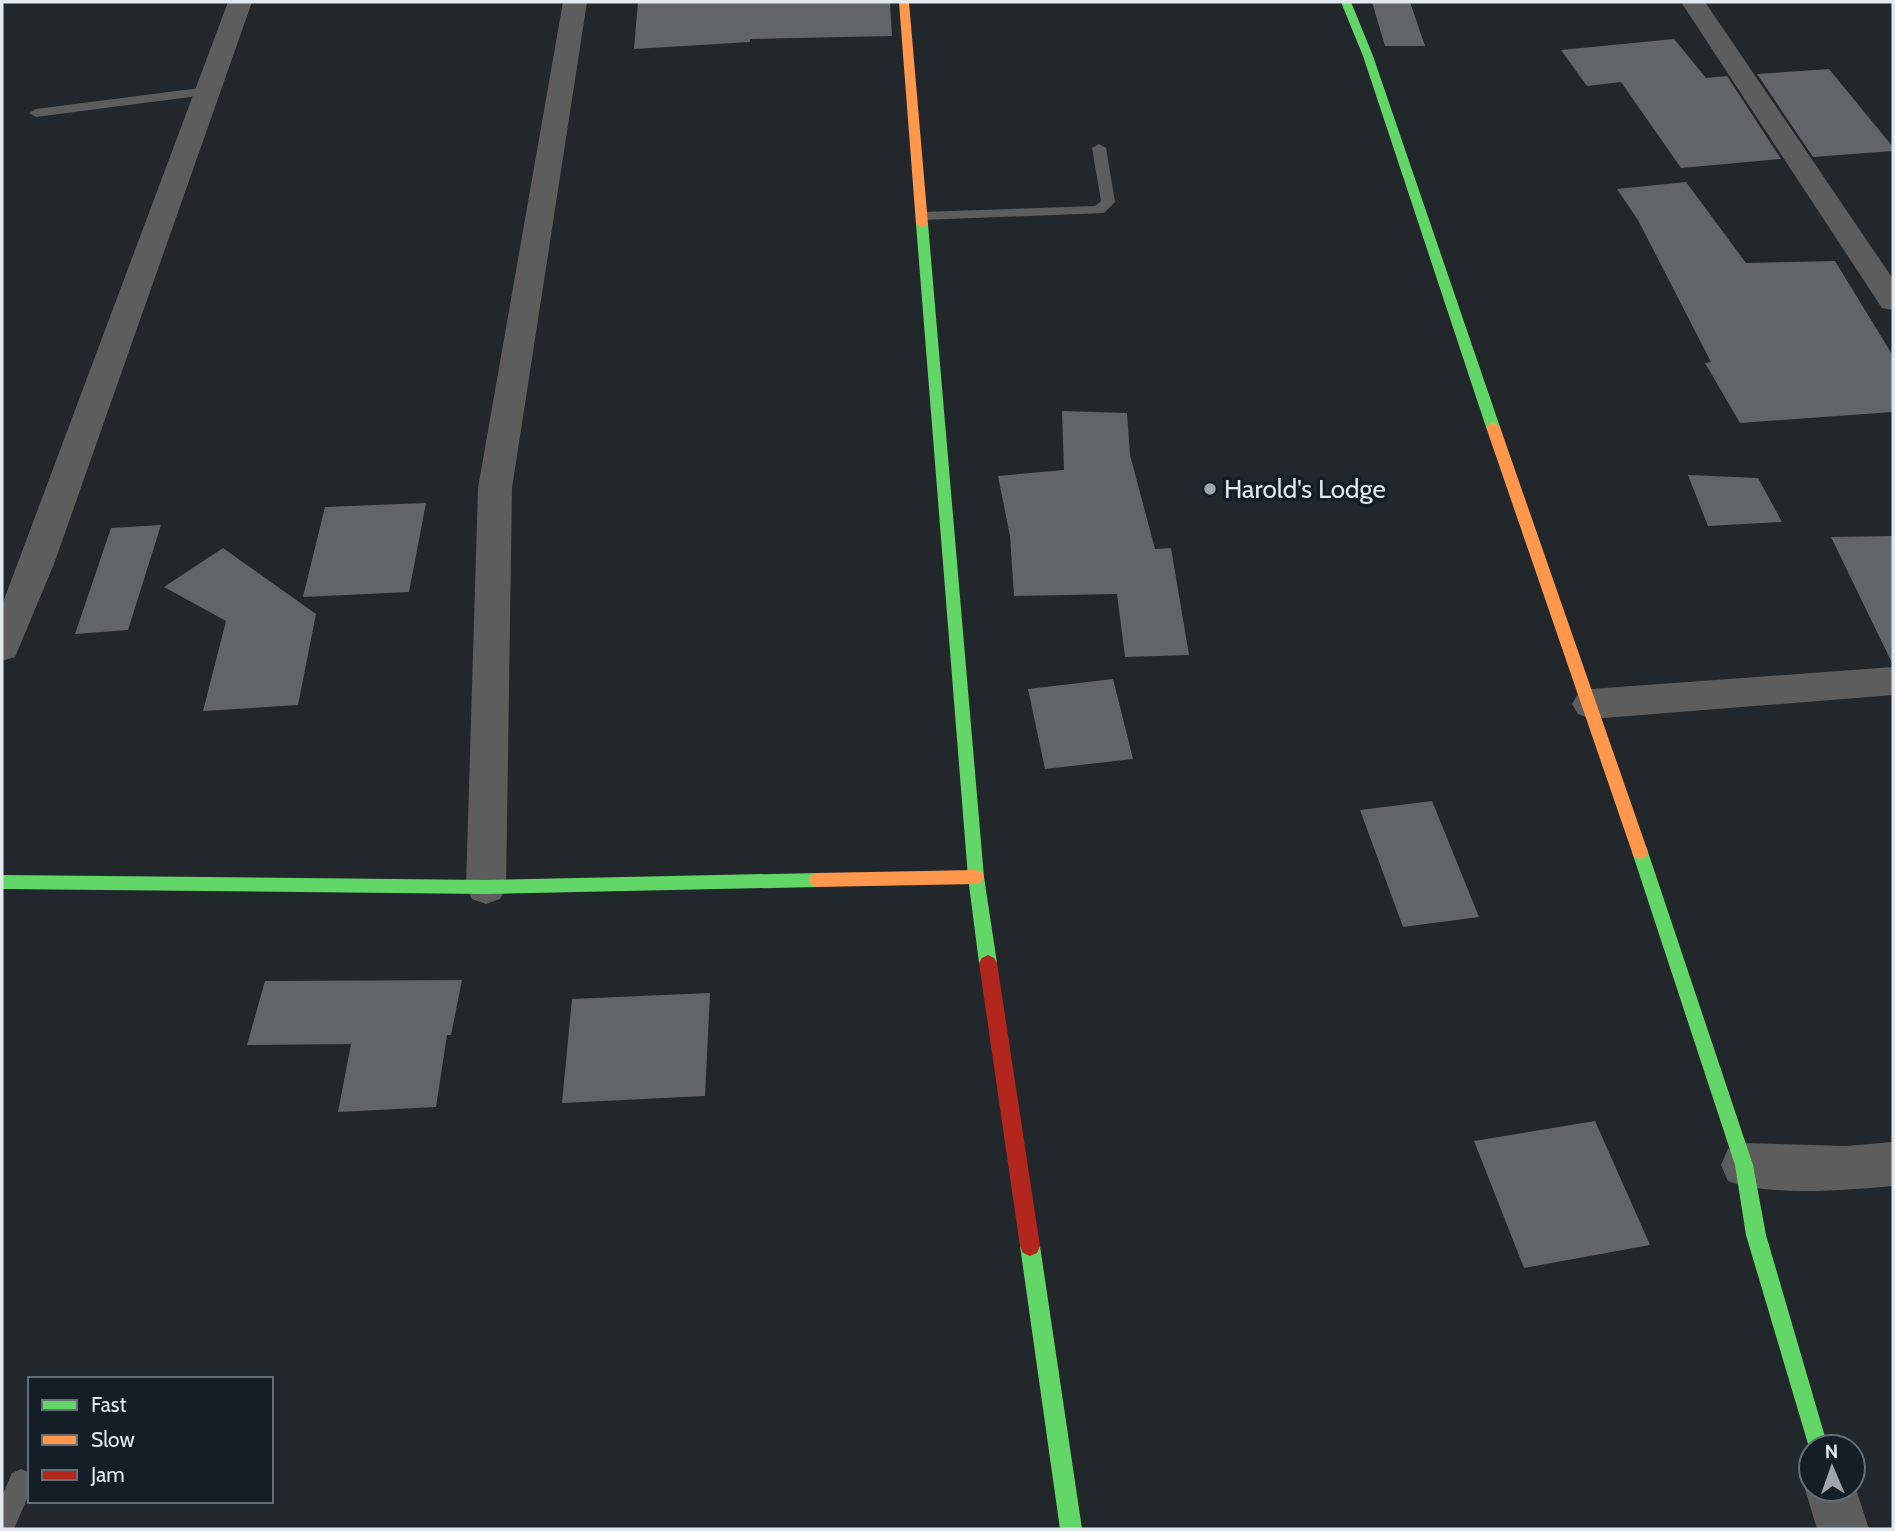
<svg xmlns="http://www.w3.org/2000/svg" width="1895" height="1531" font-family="Cabin,sans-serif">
	<rect width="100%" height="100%" fill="#22272b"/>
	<path fill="#616569" d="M 638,2 L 890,2 L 892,36 L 750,39 L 750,42 L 634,49 Z
		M 1372,2 L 1410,2 L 1425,46 L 1385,46 Z
		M 1674,39 L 1706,78 L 1727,76 L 1781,159 L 1681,168 L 1621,82 L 1587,86 L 1561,50 Z
		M 1829,69 L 1893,147 L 1893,151 L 1813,157 L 1757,74 Z
		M 1686,182 L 1746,263 L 1835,261 L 1893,356 L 1893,412 L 1740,423 L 1705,363 L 1711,362 L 1638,220 L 1617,189 Z
		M 1062,411 L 1127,413 L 1130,455 L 1155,549 L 1171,548 L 1189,655 L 1125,657 L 1117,594 L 1014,596 L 1010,536 L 998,476 L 1064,470 Z
		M 1688,475 L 1758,478 L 1782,522 L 1708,526 Z
		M 426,503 L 409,592 L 303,597 L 325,507 Z
		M 161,525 L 128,630 L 75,634 L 111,528 Z
		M 1893,536 L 1893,665 L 1831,537 Z
		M 223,548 L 316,614 L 298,705 L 203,711 L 226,621 L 164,587 Z
		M 1113,679 L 1133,759 L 1045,769 L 1028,689 Z
		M 1432,801 L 1479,917 L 1403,927 L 1360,810 Z
		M 462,980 L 451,1035 L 447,1035 L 436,1107 L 338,1112 L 351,1044 L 247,1045 L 265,981 Z
		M 710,993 L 705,1096 L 562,1103 L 572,999 Z
		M 1595,1121 L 1650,1245 L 1524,1268 L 1474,1141 Z"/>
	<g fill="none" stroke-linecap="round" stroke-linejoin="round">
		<path fill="#5e5d5d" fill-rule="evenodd" d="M 208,87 L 215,91 L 213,94 L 36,117 L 29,113 L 36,109 Z
			M 1099,144 L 1106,148 L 1115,202 L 1104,213 L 922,220 L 915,216 L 922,212 L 1095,206 L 1101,201 L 1092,148 Z
			M 21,1469 L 30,1473 L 30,1492 L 14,1529 L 2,1529 L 2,1496 L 12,1473 Z"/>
		<path fill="#5e5d5d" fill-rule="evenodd" d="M 228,2 L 252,2 L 54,564 L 15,657 L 2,661 L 2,605 Z
			M 563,2 L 587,2 L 512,488 L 506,887 L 500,899 L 486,904 L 472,899 L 466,887 L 478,488 Z
			M 1681,2 L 1705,2 L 1893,279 L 1893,310 L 1882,308 Z
			M 1893,667 L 1893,695 L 1591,719 L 1578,714 L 1572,704 L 1578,694 L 1591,689 Z
			M 1893,1142 L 1893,1186 C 1848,1190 1768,1197 1728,1181 L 1721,1165 L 1728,1149 L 1744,1143 L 1846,1146 Z
			M 1811,1475 L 1811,1489 L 1853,1489 L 1853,1480 L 1869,1529 L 1817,1529 L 1805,1489 Z"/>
		<path fill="#63d668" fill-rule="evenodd" d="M 1341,2 L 1351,2 L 1373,56 L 1500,427 L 1498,430 L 1493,432 L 1486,427 L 1363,56 Z
			M 922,220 L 928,224 L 984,877 L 997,963 L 994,968 L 988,971 L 982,968 L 979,963 L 968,877 L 916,224 Z
			M 1640,845 L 1646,847 L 1648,852 L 1753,1165 L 1766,1235 L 1828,1447 L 1811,1447 L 1811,1454 L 1746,1235 L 1735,1165 L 1632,852 L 1634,847 Z
			M 817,873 L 823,875 L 825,880 L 823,885 L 817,887 L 486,894 L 2,889 L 2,875 L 486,880 Z
			M 1030,1236 L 1037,1239 L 1040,1246 L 1082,1529 L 1060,1529 L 1020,1246 L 1023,1239 Z"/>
		<path fill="#ff974d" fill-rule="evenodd" d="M 899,2 L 909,2 L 928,224 L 922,228 L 916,224 Z
			M 1493,422 L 1500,427 L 1648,852 L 1646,857 L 1640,859 L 1634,857 L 1632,852 L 1486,427 Z
			M 976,870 L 982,872 L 984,877 L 982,882 L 976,884 L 817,887 L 811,885 L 809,880 L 811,875 L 817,873 Z"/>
		<path fill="#b3261e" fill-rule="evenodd" d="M 988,955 L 994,958 L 997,963 L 1040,1246 L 1037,1253 L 1030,1256 L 1023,1253 L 1020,1246 L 979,963 L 982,958 Z"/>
	</g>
	<circle fill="#9fa5aa" stroke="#141e26" stroke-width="2.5" cx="1210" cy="489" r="7"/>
	<g text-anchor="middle" stroke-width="7" stroke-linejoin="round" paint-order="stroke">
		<g font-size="26" fill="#e2e9ee" stroke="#141e26" text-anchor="start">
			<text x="1224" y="498">Harold's Lodge</text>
		</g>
	</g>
	<rect width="1895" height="1531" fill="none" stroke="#e2e9ee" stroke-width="7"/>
	<rect x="28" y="1377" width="245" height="126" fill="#141e26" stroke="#666f76" stroke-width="2"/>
	<rect x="42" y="1400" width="35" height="10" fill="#63d668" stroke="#666f76" stroke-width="2"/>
	<text x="91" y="1412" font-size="21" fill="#e2e9ee">Fast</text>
	<rect x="42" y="1435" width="35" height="10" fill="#ff974d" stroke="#666f76" stroke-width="2"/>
	<text x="91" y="1447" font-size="21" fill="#e2e9ee">Slow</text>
	<rect x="42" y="1470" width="35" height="10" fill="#b3261e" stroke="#666f76" stroke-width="2"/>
	<text x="91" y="1482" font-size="21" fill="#e2e9ee">Jam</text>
	<g transform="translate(1832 1468) rotate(358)"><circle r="33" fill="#141e26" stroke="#666f76" stroke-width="2"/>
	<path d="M0-5L12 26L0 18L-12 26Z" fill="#9fa5aa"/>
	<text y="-10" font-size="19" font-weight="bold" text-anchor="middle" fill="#e2e9ee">N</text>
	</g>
</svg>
